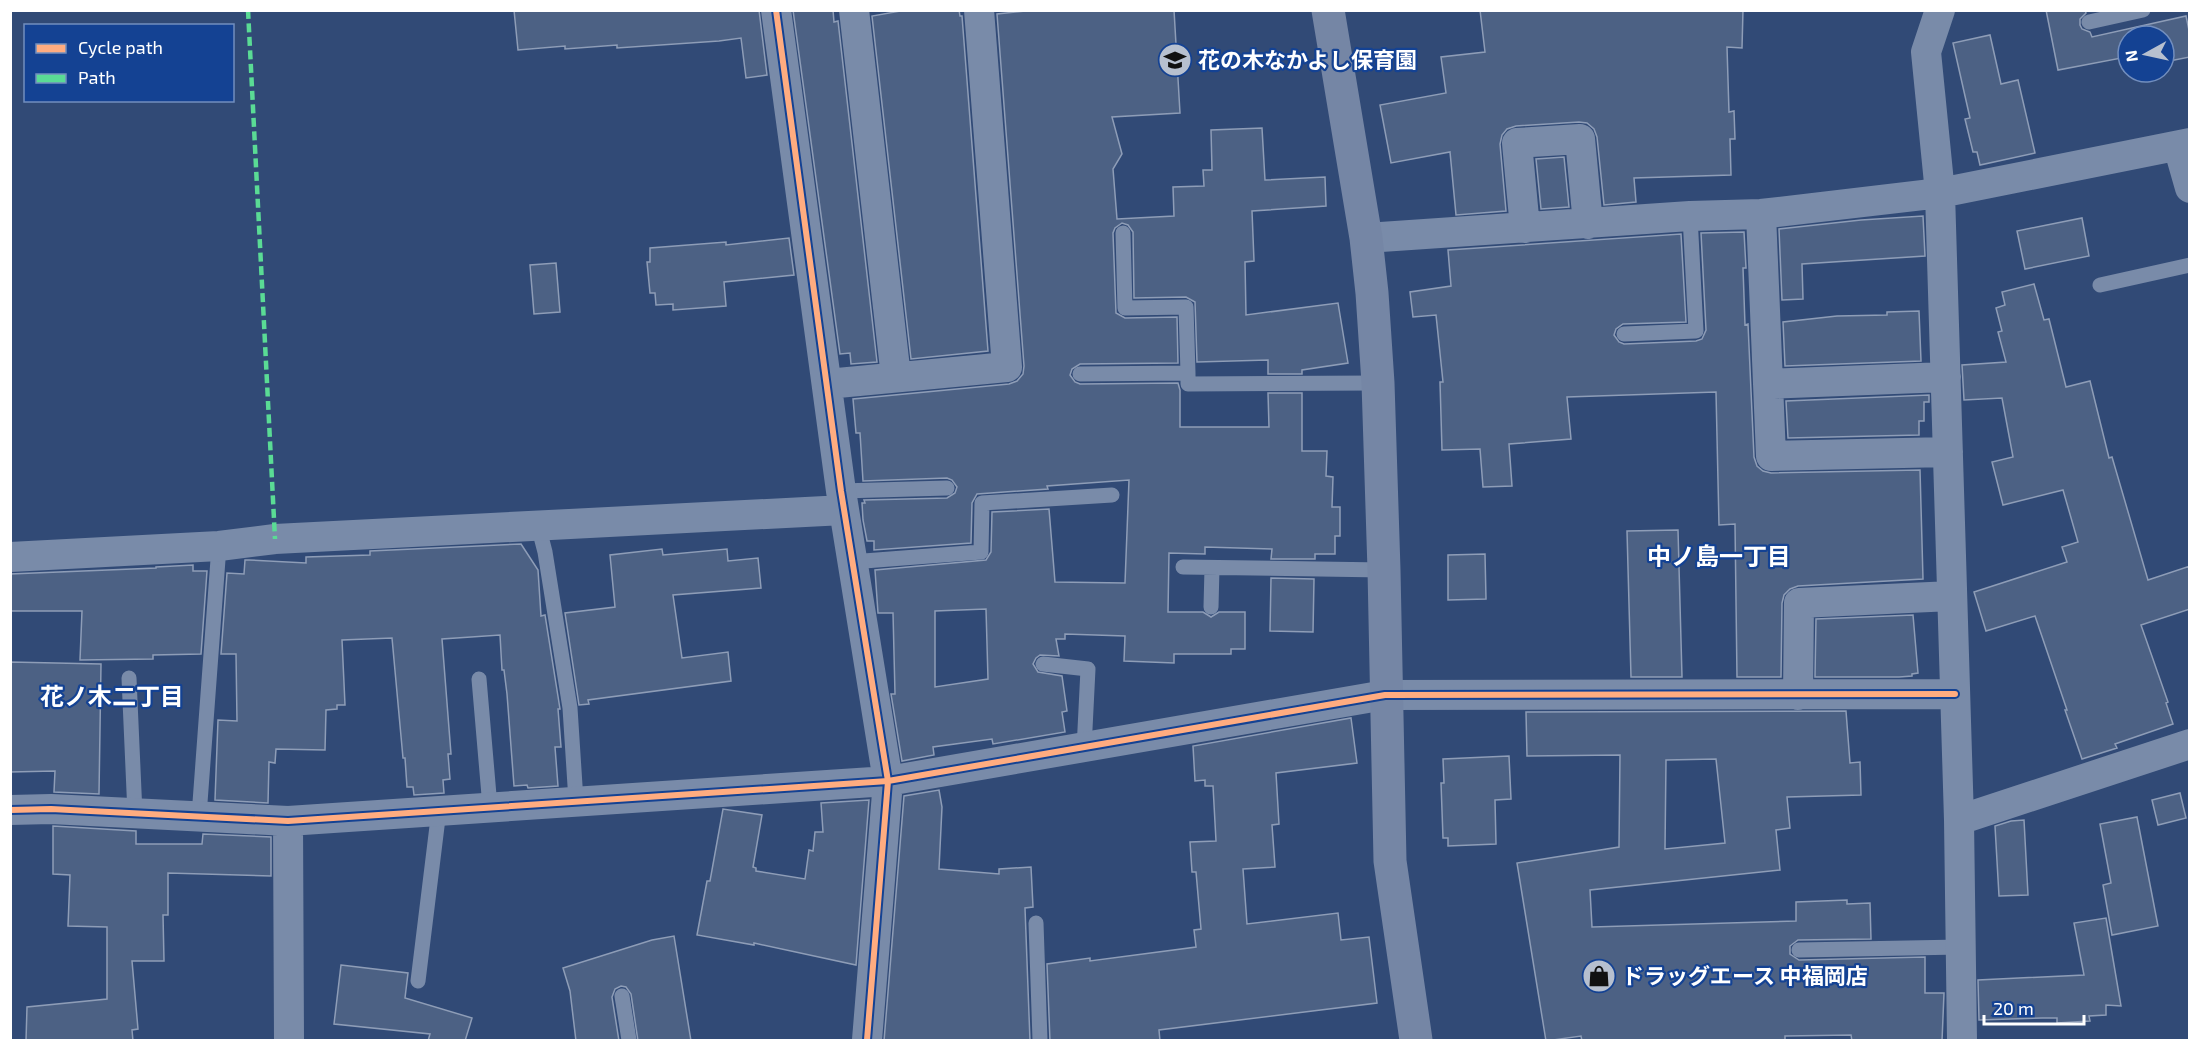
<svg xmlns="http://www.w3.org/2000/svg" width="2200" height="1051" font-family="'Exo 2','Noto Sans JP',sans-serif">
	<rect width="100%" height="100%" fill="#314a76"/>
	<path fill="#4c6184" stroke="#8e9db7" stroke-width="1.5" fill-rule="evenodd" d="M 514,10 L 759,10 L 767,75 L 746,78 L 741,38 L 719,41 L 617,48 L 617,45 L 565,49 L 565,46 L 518,50 Z
		M 793,10 L 833,10 L 834,22 L 838,21 L 877,362 L 851,364 L 850,353 L 840,354 Z
		M 906,10 L 959,10 L 960,16 L 962,16 L 988,351 L 911,359 L 872,16 Z
		M 1035,10 L 1174,10 L 1180,113 L 1112,117 L 1122,154 L 1113,169 L 1117,219 L 1174,216 L 1173,187 L 1204,186 L 1203,170 L 1212,170 L 1211,130 L 1262,128 L 1265,180 L 1325,177 L 1326,206 L 1252,211 L 1254,261 L 1245,262 L 1246,315 L 1338,303 L 1348,363 L 1302,370 L 1302,374 L 1268,374 L 1268,360 L 1197,362 L 1195,302 L 1186,297 L 1134,298 L 1133,232 L 1128,225 L 1122,223 L 1115,228 L 1113,233 L 1116,313 L 1125,318 L 1177,317 L 1178,363 L 1080,364 L 1072,369 L 1070,375 L 1075,382 L 1080,384 L 1178,383 L 1180,390 L 1180,427 L 1269,427 L 1268,393 L 1302,393 L 1302,451 L 1327,451 L 1326,476 L 1333,477 L 1332,507 L 1340,507 L 1340,536 L 1335,536 L 1335,554 L 1315,554 L 1315,559 L 1271,559 L 1272,549 L 1205,547 L 1205,554 L 1169,553 L 1168,612 L 1203,612 L 1211,617 L 1219,612 L 1245,612 L 1245,649 L 1231,649 L 1231,654 L 1174,654 L 1174,663 L 1124,661 L 1125,636 L 1065,634 L 1065,639 L 1056,639 L 1059,656 L 1040,655 L 1036,658 L 1033,664 L 1038,672 L 1062,676 L 1067,711 L 1062,712 L 1065,732 L 993,744 L 992,739 L 933,747 L 934,755 L 902,761 L 891,694 L 895,694 L 893,613 L 878,613 L 875,570 L 986,560 L 991,552 L 992,512 L 1049,509 L 1055,582 L 1125,583 L 1129,480 L 1047,486 L 1048,489 L 977,494 L 972,503 L 971,543 L 874,550 L 874,541 L 867,541 L 863,520 L 862,503 L 865,503 L 864,500 L 947,498 L 955,493 L 957,487 L 952,480 L 947,478 L 863,481 L 860,433 L 856,433 L 853,399 L 1009,384 L 1017,381 L 1023,374 L 1024,366 L 997,14 ZM 986,609 L 988,679 L 935,687 L 935,611 Z
		M 1480,10 L 1743,10 L 1742,48 L 1727,47 L 1729,112 L 1734,111 L 1735,139 L 1730,139 L 1731,175 L 1634,178 L 1636,202 L 1604,205 L 1597,137 L 1594,129 L 1587,123 L 1579,122 L 1516,126 L 1507,129 L 1502,135 L 1500,144 L 1506,211 L 1456,215 L 1450,152 L 1391,163 L 1380,105 L 1446,93 L 1441,57 L 1485,52 Z
		M 2046,10 L 2085,10 L 2086,13 L 2080,19 L 2080,25 L 2082,29 L 2090,32 L 2092,37 L 2186,16 L 2190,35 L 2190,57 L 2164,62 L 2164,36 L 2128,36 L 2128,70 L 2124,71 L 2121,58 L 2058,70 Z
		M 1990,35 L 2001,84 L 2018,80 L 2035,153 L 1980,165 L 1977,152 L 1973,152 L 1965,119 L 1970,118 L 1953,43 Z
		M 1564,157 L 1569,207 L 1541,209 L 1536,159 Z
		M 1923,216 L 1925,256 L 1802,264 L 1803,299 L 1782,300 L 1779,229 L 1861,220 Z
		M 2082,218 L 2089,256 L 2025,269 L 2017,231 Z
		M 1744,232 L 1746,268 L 1743,268 L 1745,325 L 1748,324 L 1754,457 L 1757,466 L 1763,471 L 1771,473 L 1920,470 L 1923,579 L 1798,586 L 1790,589 L 1784,595 L 1782,603 L 1781,677 L 1737,677 L 1735,524 L 1719,525 L 1716,392 L 1567,397 L 1571,439 L 1509,444 L 1512,486 L 1483,487 L 1480,449 L 1442,450 L 1440,382 L 1443,382 L 1436,315 L 1413,317 L 1410,292 L 1451,286 L 1448,250 L 1681,234 L 1686,322 L 1623,324 L 1616,329 L 1614,335 L 1619,342 L 1624,344 L 1696,341 L 1702,339 L 1706,330 L 1701,233 Z
		M 789,238 L 794,275 L 724,282 L 726,306 L 673,310 L 673,304 L 656,305 L 655,293 L 650,293 L 647,262 L 650,262 L 650,248 L 726,242 L 726,245 Z
		M 556,263 L 560,312 L 534,314 L 530,265 Z
		M 2034,284 L 2044,320 L 2049,319 L 2066,387 L 2090,381 L 2109,458 L 2112,457 L 2148,580 L 2190,566 L 2190,609 L 2141,625 L 2168,702 L 2166,703 L 2173,724 L 2115,744 L 2117,748 L 2082,759 L 2065,710 L 2067,710 L 2035,616 L 1986,631 L 1974,592 L 2067,562 L 2062,547 L 2078,542 L 2063,490 L 2003,505 L 1992,462 L 2013,457 L 2002,398 L 1964,400 L 1962,365 L 2006,362 L 1998,332 L 2002,331 L 1996,308 L 2005,305 L 2002,292 Z
		M 1919,311 L 1921,361 L 1785,366 L 1783,322 L 1837,316 L 1887,315 L 1887,312 Z
		M 1929,395 L 1929,402 L 1924,402 L 1924,421 L 1919,421 L 1919,435 L 1788,438 L 1786,401 Z
		M 1678,530 L 1682,677 L 1631,677 L 1627,531 Z
		M 521,544 L 538,570 L 541,616 L 545,615 L 560,709 L 558,709 L 561,747 L 555,747 L 558,786 L 528,788 L 527,785 L 514,786 L 507,694 L 504,670 L 502,670 L 500,635 L 442,639 L 451,754 L 448,754 L 450,779 L 443,780 L 444,793 L 414,795 L 413,787 L 407,787 L 405,758 L 403,758 L 392,638 L 342,640 L 345,705 L 337,705 L 337,709 L 326,710 L 325,750 L 276,749 L 275,763 L 269,762 L 268,803 L 215,800 L 218,720 L 237,721 L 236,654 L 221,654 L 227,573 L 244,574 L 245,560 L 249,560 L 306,563 L 306,557 L 370,555 L 370,551 Z
		M 662,549 L 663,555 L 727,549 L 728,561 L 758,558 L 761,588 L 673,595 L 682,658 L 728,652 L 731,681 L 588,700 L 589,704 L 579,705 L 565,613 L 615,607 L 610,555 Z
		M 1485,554 L 1486,599 L 1448,600 L 1448,555 Z
		M 193,565 L 193,571 L 207,571 L 201,654 L 153,655 L 153,659 L 80,660 L 82,611 L 10,611 L 10,574 L 156,568 L 156,567 Z
		M 1271,578 L 1314,579 L 1313,632 L 1270,631 Z
		M 1913,615 L 1918,673 L 1912,674 L 1912,676 L 1899,677 L 1815,677 L 1816,619 Z
		M 10,662 L 101,664 L 99,794 L 54,792 L 55,771 L 10,772 Z
		M 1846,711 L 1850,763 L 1860,762 L 1861,795 L 1787,797 L 1790,828 L 1776,830 L 1780,870 L 1590,890 L 1592,927 L 1796,921 L 1796,902 L 1847,900 L 1847,904 L 1870,903 L 1871,939 L 1798,940 L 1790,946 L 1790,954 L 1799,960 L 1925,957 L 1925,993 L 1944,993 L 1942,1041 L 1852,1041 L 1851,1035 L 1785,1036 L 1785,1041 L 1582,1041 L 1581,1036 L 1546,1041 L 1517,863 L 1619,847 L 1620,755 L 1527,756 L 1526,712 ZM 1716,759 L 1725,843 L 1665,849 L 1666,760 Z
		M 1351,718 L 1357,763 L 1276,773 L 1279,824 L 1272,825 L 1275,867 L 1243,869 L 1247,924 L 1338,913 L 1341,940 L 1369,937 L 1377,1003 L 1159,1030 L 1160,1041 L 1050,1041 L 1047,964 L 1090,958 L 1090,961 L 1196,947 L 1194,930 L 1201,929 L 1196,872 L 1192,872 L 1190,842 L 1216,841 L 1213,786 L 1205,786 L 1205,780 L 1195,781 L 1193,746 Z
		M 1509,756 L 1511,799 L 1495,800 L 1496,844 L 1448,846 L 1448,838 L 1443,838 L 1441,783 L 1444,783 L 1443,759 Z
		M 939,790 L 942,807 L 939,869 L 999,874 L 999,869 L 1031,867 L 1033,907 L 1025,908 L 1030,1041 L 884,1041 L 904,796 Z
		M 2180,793 L 2186,818 L 2158,825 L 2152,800 Z
		M 869,800 L 856,965 L 754,943 L 754,945 L 697,935 L 707,881 L 710,881 L 723,809 L 762,815 L 753,867 L 756,868 L 756,871 L 805,879 L 809,850 L 813,851 L 815,832 L 823,832 L 821,803 Z
		M 2137,817 L 2158,926 L 2112,935 L 2103,885 L 2111,883 L 2100,824 Z
		M 2024,820 L 2028,895 L 1999,896 L 1995,826 L 2011,821 Z
		M 53,826 L 136,831 L 136,844 L 202,844 L 203,834 L 271,837 L 271,876 L 168,873 L 168,915 L 163,915 L 164,961 L 132,961 L 138,1029 L 132,1030 L 133,1041 L 26,1041 L 27,1007 L 107,999 L 107,927 L 68,926 L 70,875 L 53,874 Z
		M 2106,918 L 2121,1006 L 2106,1005 L 2106,1015 L 2089,1016 L 2090,1021 L 2057,1023 L 2057,1018 L 2042,1018 L 1979,1020 L 1978,980 L 2084,975 L 2074,923 Z
		M 674,936 L 691,1041 L 638,1041 L 631,994 L 626,987 L 621,986 L 615,989 L 612,997 L 619,1041 L 576,1041 L 570,991 L 563,968 L 652,940 Z
		M 341,965 L 408,973 L 405,998 L 472,1018 L 465,1041 L 428,1041 L 430,1034 L 334,1024 Z"/>
	<g fill="none" stroke-linecap="round" stroke-linejoin="round">
		<path stroke="#798ba9" stroke-width="15" d="M 2089,22 L 2143,10
			M 1123,233 L 1125,308 L 1186,307 L 1188,373
			M 2100,285 L 2190,265
			M 1624,334 L 1696,331 L 1690,216
			M 1080,374 L 1188,373 L 1188,384 L 1378,383
			M 841,491 L 947,488
			M 538,525 L 545,552 L 570,708 L 576,801
			M 851,562 L 981,552 L 982,503 L 1112,495
			M 1183,567 L 1384,570
			M 1211,607 L 1212,568
			M 1043,664 L 1088,669 L 1084,749
			M 129,678 L 135,814
			M 479,679 L 490,807
			M 199,816 L 219,546
			M 1036,923 L 1040,1040
			M 1799,950 L 1961,947
			M 418,981 L 439,810
			M 622,996 L 629,1040"/>
		<path stroke="#798ba9" stroke-width="30" d="M 776,10 L 841,491 L 888,781 L 867,1040
			M 854,10 L 896,377
			M 1940,10 L 1926,52 L 1940,193 L 1959,820 L 1962,1040
			M 2178,146 L 2190,188
			M 1761,214 L 1771,456 L 1948,452
			M 1525,228 L 1517,143 L 1580,139 L 1588,224
			M 1366,238 L 1690,216 L 1761,214 L 1940,193 L 2190,143
			M 827,384 L 1007,367 L 979,10
			M 1768,384 L 1946,377
			M 10,557 L 219,546 L 275,539 L 844,510
			M 1798,695 L 1799,603 L 1952,596
			M 10,810 L 51,809 L 288,821 L 888,781 L 1385,695 L 1955,694
			M 1959,820 L 2190,744
			M 288,821 L 289,1040"/>
		<path stroke="#7586a5" stroke-width="33" d="M 1328,10 L 1366,238 L 1372,293 L 1378,383 L 1384,570 L 1390,861 L 1416,1040"/>
		<path stroke="#5adb95" stroke-width="4.5" stroke-dasharray="9 4.5" stroke-linecap="butt" d="M 248,10 L 275,539"/>
		<g stroke="#144293" stroke-width="10">
			<path id="cycleway" d="M 776,10 L 841,491 L 888,781 L 867,1040
				M 10,810 L 51,809 L 288,821 L 888,781 L 1385,695 L 1955,694"/>
		</g>
		<use href="#cycleway" stroke="#ffac80" stroke-width="6"/>
	</g>
	<defs>
		<g id="school-disc" transform="scale(1.725)"><circle r="9.5" fill="#b7c0cf" stroke="#144293"/><path d="M0-5L7-2L0 1L-7-2ZM-4 1L0 2.5L4 1V4Q0 6-4 4Z" fill="#111"/></g>
		<g id="shop-disc" transform="scale(1.725)"><circle r="9.5" fill="#b7c0cf" stroke="#144293"/><path d="M-5-2.5h2.3a2.7 3.5 0 0 1 5.4 0H5L5.5 6h-11ZM-1.5-2.5h3a1.5 2.3 0 0 0-3 0Z" fill="#111"/></g>
	</defs>
	<g fill-rule="evenodd">
		<use href="#school-disc" x="1175" y="60"/>
		<use href="#shop-disc" x="1599" y="976"/>
	</g>
	<g text-anchor="middle" stroke-width="4.5" stroke-linejoin="round" paint-order="stroke">
		<g font-size="22" font-weight="bold" fill="#fff" stroke="#144293" text-anchor="start">
			<text x="1198" y="68">花の木なかよし保育園</text>
			<text x="1622" y="984">ドラッグエース 中福岡店</text>
		</g>
		<g font-size="24" font-weight="bold" fill="#fff" stroke="#144293">
			<text x="1719" y="565">中ノ島一丁目</text>
			<text x="112" y="705">花ノ木二丁目</text>
		</g>
	</g>
	<rect width="2200" height="1051" fill="none" stroke="#ffffff" stroke-width="24"/>
	<rect x="24" y="24" width="210" height="78" fill="#144293" stroke="#728ebe" stroke-width="1.5"/>
	<rect x="36" y="44" width="30" height="9" fill="#ffac80" stroke="#728ebe" stroke-width="1.5"/>
	<text x="78" y="54" font-size="18" fill="#ffffff">Cycle path</text>
	<rect x="36" y="74" width="30" height="9" fill="#5adb95" stroke="#728ebe" stroke-width="1.5"/>
	<text x="78" y="84" font-size="18" fill="#ffffff">Path</text>
	<g transform="translate(2146 54) rotate(262)"><circle r="28" fill="#144293" stroke="#728ebe" stroke-width="1.5"/>
	<path d="M0-4.5L10 22L0 15L-10 22Z" fill="#b7c0cf"/>
	<text y="-9" font-size="16" font-weight="bold" text-anchor="middle" fill="#ffffff">N</text>
	</g>
	<path d="M1984 1015v9h100v-9" fill="none" stroke="#ffffff" stroke-width="3"/>
	<text x="1993" y="1015" font-size="18" fill="#ffffff" stroke="#144293" stroke-width="4.5" paint-order="stroke">20 m</text>
</svg>
